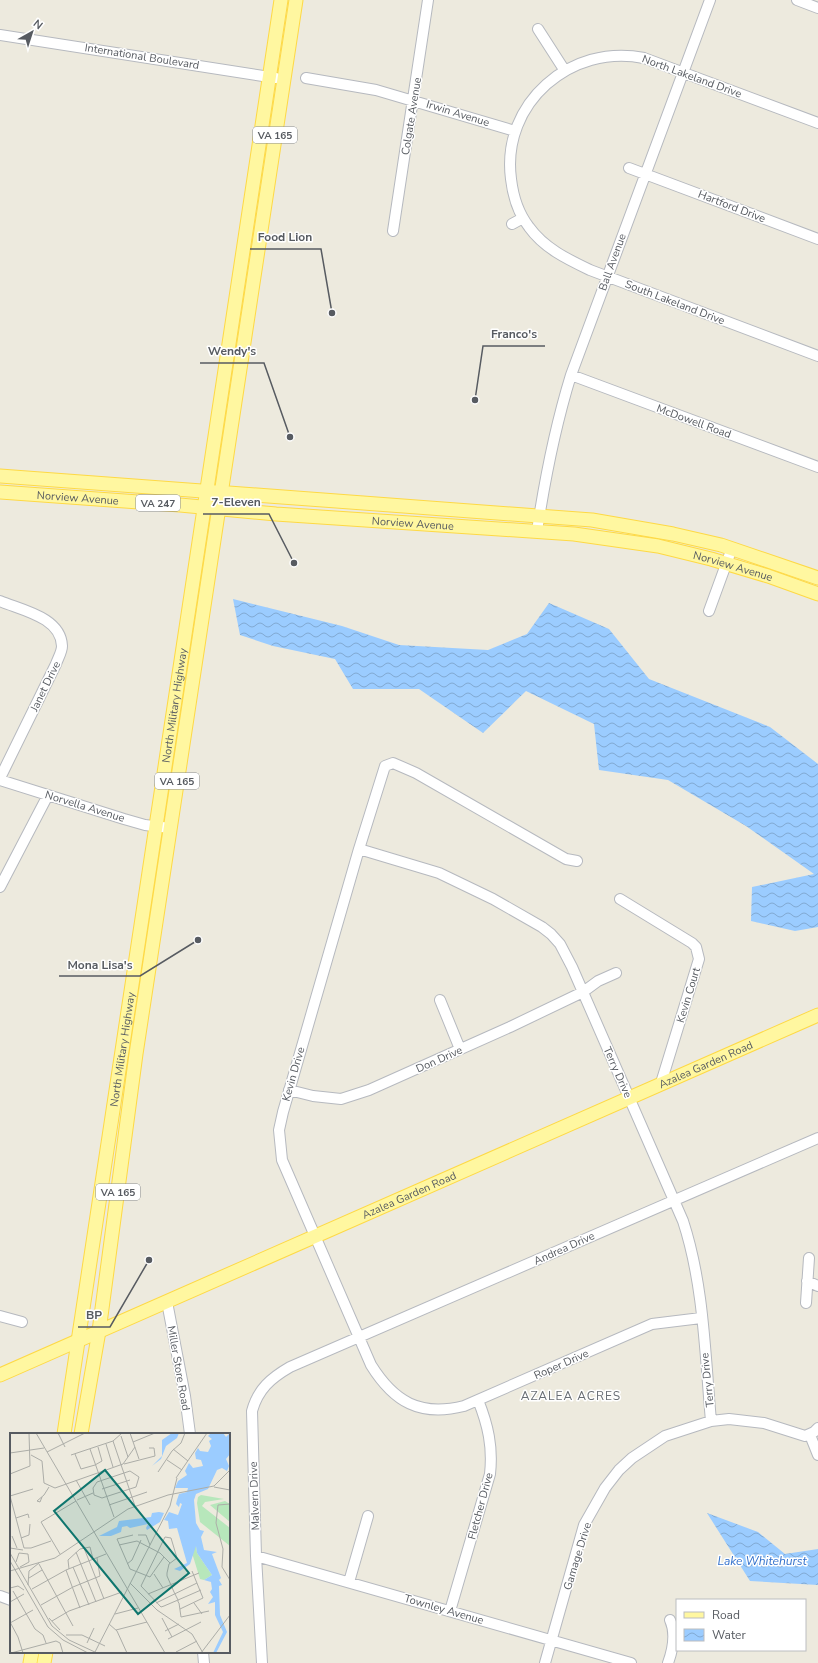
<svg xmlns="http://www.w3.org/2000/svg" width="818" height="1663" font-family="'Nunito Sans',sans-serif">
	<defs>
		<pattern id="water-waves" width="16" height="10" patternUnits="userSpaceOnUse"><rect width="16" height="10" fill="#9bccff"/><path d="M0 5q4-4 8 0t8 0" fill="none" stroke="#81a9d2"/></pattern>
	</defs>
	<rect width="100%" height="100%" fill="#edeade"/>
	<path fill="url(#water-waves)" d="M 233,599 L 342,626 L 399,645 L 488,650 L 527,634 L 549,603 L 609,629 L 649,679 L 770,727 L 818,764 L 818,927 L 795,931 L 751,921 L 752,887 L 814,874 L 746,826 L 668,780 L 599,770 L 594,724 L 526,691 L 483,733 L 419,689 L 353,689 L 335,659 L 273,646 L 240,635 Z
		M 707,1513 L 758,1532 L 785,1554 L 818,1549 L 818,1585 L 750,1581 Z"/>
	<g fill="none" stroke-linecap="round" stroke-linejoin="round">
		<g stroke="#b6b9bf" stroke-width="12">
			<path id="minor" d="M 797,0 L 818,8
				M 538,29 L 565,71
				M 0,35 L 276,78
				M 306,78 L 376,90 L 515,131
				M 818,123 L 644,58 C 571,43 501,103 511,179 C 513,196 518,213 529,227 C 544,248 567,259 590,270 L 818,356
				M 629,168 L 818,239
				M 512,224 L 523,218
				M 393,231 L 428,0
				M 571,375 L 818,467
				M 537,531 C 545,478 555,427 571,375 L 710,0
				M 0,601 C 21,610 61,617 62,646 C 62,652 58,658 56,664 L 0,778
				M 709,611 L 732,548
				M 0,780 L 124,819 L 145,825 L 170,828
				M 359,849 L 439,873 L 493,899 L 542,927 L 551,934 L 560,944 L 572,967 L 683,1221 C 704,1285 705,1355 711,1421
				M 577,861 L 566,859 L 416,773 L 393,763 L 385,766 L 359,849 L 283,1112 L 279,1130 L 282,1160 L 371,1365 C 394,1402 420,1417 464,1406 L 652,1324 L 701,1318
				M 0,887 L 48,795
				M 620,899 L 692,943 L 696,947 L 699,959 L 661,1083
				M 440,1000 L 460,1049
				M 289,1090 L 313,1096 L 341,1099 L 369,1090 L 510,1027 L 583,992 L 598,981 L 616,973
				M 807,1281 L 818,1286
				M 167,1302 L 185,1396 L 190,1434
				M 806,1303 L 809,1258
				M 0,1316 L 22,1322
				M 810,1435 L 818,1455
				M 256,1556 L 631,1663
				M 349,1582 L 368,1516
				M 0,1596 L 11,1600
				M 450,1611 L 490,1474 C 493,1447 488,1425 478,1400
				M 203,1652 L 204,1663
				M 262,1663 L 256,1556 L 252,1411 C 258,1389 271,1378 290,1367 L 818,1138
				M 545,1663 L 584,1525 L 605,1488 L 619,1470 L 632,1458 L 665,1436 L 711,1421 L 729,1419 L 764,1423 L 805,1436 L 814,1432 L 818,1428
				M 668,1663 C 673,1649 676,1633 670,1620"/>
		</g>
		<g stroke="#fed945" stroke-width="15">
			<g id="major">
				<path d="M 0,476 L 592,520 L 673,534 L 721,545 L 818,578"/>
				<path id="s1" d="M 0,492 L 180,505 L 276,514 L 574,534 L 658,546 L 711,559 L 768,576 L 818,594"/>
				<path id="s2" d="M 0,1375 L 818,1015"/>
				<path id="s3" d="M 64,1434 L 281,0"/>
				<path d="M 81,1434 L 99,1331 L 136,1054 L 296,0"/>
				<path d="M 30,1663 L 32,1652"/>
				<path d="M 44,1663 L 46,1652"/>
			</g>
		</g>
		<use href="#minor" stroke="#fff" stroke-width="10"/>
		<use href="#major" stroke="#fff7a0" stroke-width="13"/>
	</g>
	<g text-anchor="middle" stroke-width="3" stroke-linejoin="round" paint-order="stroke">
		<g fill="#fff" stroke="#898c90" stroke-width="1">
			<rect x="253" y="127" width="44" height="16" rx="3"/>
			<rect x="136" y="495" width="44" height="16" rx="3"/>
			<rect x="155" y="773" width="44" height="16" rx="3"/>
			<rect x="96" y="1184" width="44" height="16" rx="3"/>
		</g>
		<g font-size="10" font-weight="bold" fill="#575b61">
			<text x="275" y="139">VA 165</text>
			<text x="158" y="507">VA 247</text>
			<text x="177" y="785">VA 165</text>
			<text x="118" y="1196">VA 165</text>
		</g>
		<g font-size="11" fill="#575b61" stroke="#fff">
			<text transform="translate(142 56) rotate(9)" y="4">International Boulevard</text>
			<text transform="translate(692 76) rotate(20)" y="4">North Lakeland Drive</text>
			<text transform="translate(458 113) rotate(17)" y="4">Irwin Avenue</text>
			<text transform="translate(411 116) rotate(-81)" y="4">Colgate Avenue</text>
			<text transform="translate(732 206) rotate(21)" y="4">Hartford Drive</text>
			<text transform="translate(612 262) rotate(-70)" y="4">Ball Avenue</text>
			<text transform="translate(675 302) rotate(21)" y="4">South Lakeland Drive</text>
			<text transform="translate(694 421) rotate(20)" y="4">McDowell Road</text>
			<text dy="4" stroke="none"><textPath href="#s1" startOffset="78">Norview Avenue</textPath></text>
			<text dy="4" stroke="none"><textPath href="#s1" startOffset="414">Norview Avenue</textPath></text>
			<text dy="4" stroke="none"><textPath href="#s1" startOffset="738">Norview Avenue</textPath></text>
			<text transform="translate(45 686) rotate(-64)" y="4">Janet Drive</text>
			<text dy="4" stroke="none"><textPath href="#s3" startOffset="737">North Military Highway</textPath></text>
			<text transform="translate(85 806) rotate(17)" y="4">Norvella Avenue</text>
			<text transform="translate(688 995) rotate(-73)" y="4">Kevin Court</text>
			<text dy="4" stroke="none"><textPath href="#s3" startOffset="389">North Military Highway</textPath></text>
			<text transform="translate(439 1059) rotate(-24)" y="4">Don Drive</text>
			<text dy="4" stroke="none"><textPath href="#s2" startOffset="771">Azalea Garden Road</textPath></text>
			<text transform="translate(618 1072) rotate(66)" y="4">Terry Drive</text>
			<text transform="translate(293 1074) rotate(-74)" y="4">Kevin Drive</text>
			<text dy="4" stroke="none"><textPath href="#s2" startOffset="447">Azalea Garden Road</textPath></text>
			<text transform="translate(564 1248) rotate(-24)" y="4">Andrea Drive</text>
			<text transform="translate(561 1364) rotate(-24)" y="4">Roper Drive</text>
			<text transform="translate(179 1368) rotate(80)" y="4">Miller Store Road</text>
			<text transform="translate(707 1380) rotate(-96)" y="4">Terry Drive</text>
			<text transform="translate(254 1496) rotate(-92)" y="4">Malvern Drive</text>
			<text transform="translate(480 1506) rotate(-75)" y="4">Fletcher Drive</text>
			<text transform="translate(577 1556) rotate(-73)" y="4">Gamage Drive</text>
			<text transform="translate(444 1609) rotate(16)" y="4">Townley Avenue</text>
		</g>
		<g font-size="12" letter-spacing="1" fill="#686d73" stroke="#fff">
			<text x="571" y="1400">AZALEA ACRES</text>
		</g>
		<g font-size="12" font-style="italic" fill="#3472cc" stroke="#fff">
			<text x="762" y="1565">Lake Whitehurst</text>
		</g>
	</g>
	<g transform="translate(10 1433)">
		<rect width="220" height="220" fill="#edeade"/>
		<path d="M 191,62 L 214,66 L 195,69 L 192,73 L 220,95 L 220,113 L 190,89 L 187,70 L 188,64 ZM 215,68 L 220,71 L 220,89 L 200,72 ZM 186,112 L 187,120 L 202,142 L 194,147 L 190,146 L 182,120 Z" fill="#b7e7bb"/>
		<path d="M 162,0 L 169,0 L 167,5 L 156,13 L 151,26 L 142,33 L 152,23 L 152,7 ZM 201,0 L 213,0 L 216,4 L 220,0 L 220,21 L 216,26 L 219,33 L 217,38 L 212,35 L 207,37 L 198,56 L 186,61 L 184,67 L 186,90 L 190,97 L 194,98 L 191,104 L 194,117 L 207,119 L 202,121 L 211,145 L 209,147 L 212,152 L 209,153 L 210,182 L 217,199 L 206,220 L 203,220 L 213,199 L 205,182 L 205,169 L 198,171 L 203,164 L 200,159 L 202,156 L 201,149 L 194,147 L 202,142 L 187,120 L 186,113 L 180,131 L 170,138 L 164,136 L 177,130 L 167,95 L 159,96 L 158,88 L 154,87 L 159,79 L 168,82 L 172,71 L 170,70 L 169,74 L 166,71 L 167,67 L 169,61 L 177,59 L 178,55 L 165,55 L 168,48 L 177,42 L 175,38 L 179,30 L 183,35 L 193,33 L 191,27 L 186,26 L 185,20 L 188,15 L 190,18 L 198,19 L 201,13 L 199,8 L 202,6 L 198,3 ZM 149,79 L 154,80 L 150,89 L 137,97 L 136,95 L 138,91 L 120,95 L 117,93 L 112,94 L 111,99 L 101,103 L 89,103 L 107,94 L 109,88 L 141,84 L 142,80 Z" fill="#9bccff"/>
		<path fill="none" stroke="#acada8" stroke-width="1" d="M 26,0 L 155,220M 48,0 L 55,14M 120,0 L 129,26M 111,3 L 118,24M 103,8 L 125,73M 123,9 L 145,0M 96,11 L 103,34M 80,16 L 104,84M 163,16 L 178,28M 37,19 L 75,0M 0,20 L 34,15M 65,21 L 71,36 L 85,32 L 92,28 L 88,14M 21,22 L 32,28 L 34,50 L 45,55 L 113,31 L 125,14M 61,22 L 103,8 L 112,0M 157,27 L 172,37M 114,31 L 145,23 L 144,15 L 139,15M 120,38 L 129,44 L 126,54 L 92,65 L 84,62 L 83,55 L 87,49 ZM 148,39 L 162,18 L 171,10 L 175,0M 0,41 L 20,33 L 19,0M 166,45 L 197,0M 66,47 L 80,72M 204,54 L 220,57M 92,56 L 120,47M 0,63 L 14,115M 0,63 L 23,56M 32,64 L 30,69 L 27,68 L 34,62 L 39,54M 67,67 L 83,60M 220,71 L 208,72 L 206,90 L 213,116 L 212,134 L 220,147M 99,72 L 137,59M 6,85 L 18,81 L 19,85M 123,102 L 107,106 L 120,136 L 140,144 L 154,124M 128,102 L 136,102 L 140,112M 2,103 L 7,115M 11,105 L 19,102 L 20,91M 109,112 L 127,108 L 150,120 L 160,130M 0,115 L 13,117M 14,115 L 21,115 L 41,108M 74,115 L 94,166M 66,119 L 86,169M 0,120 L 42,193 L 59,207 L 87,220M 50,121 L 31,89 L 66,68M 0,128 L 38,194 L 53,207 L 78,220M 6,129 L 9,120 L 18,121 L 19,129 L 10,134M 29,131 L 63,193M 117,131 L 122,127 L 131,107M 63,134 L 79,172M 59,136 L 58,127 L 70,116 L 80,114 L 83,126M 56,137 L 70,175M 0,138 L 45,125 L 118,76 L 158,62 L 204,53 L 220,37M 144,141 L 153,155M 19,145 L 32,137M 120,150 L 147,177 L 182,201 L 193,220M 18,152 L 19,138 L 29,130M 0,155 L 8,153 L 14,157M 22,156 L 56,137 L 96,121M 191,157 L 168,167 L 154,173 L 151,174 L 131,153 L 155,104 L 161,105 L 167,125 L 159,131 L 157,140 L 157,143 L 164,159 L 168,167 L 168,169 L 169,170 L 171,184 L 199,178M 3,158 L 25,196 L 33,202 L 36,210M 138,161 L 189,140M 0,169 L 14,161M 146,170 L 187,150M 184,170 L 192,181M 31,172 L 63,154 L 90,143 L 87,125M 170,176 L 193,165 L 182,138M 105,181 L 128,175M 39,185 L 50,197M 152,185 L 162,204M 42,188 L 59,178 L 112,159M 0,189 L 8,204 L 13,220M 0,190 L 23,177M 99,191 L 107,198 L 117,220M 106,197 L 137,189M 155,198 L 169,191M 56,202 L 72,202 L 95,213M 158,206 L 191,189M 77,210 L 84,195M 85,219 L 160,73 L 167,45M 166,219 L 187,208M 1,220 L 46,208 L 50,210 L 53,220M 191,220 L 220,182"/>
		<path fill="#0f766e" fill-opacity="0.15" stroke="#0f766e" stroke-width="2" d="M 95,37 L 179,140 L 128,181 L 44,78 Z"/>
		<rect width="220" height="220" fill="none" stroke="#575b61" stroke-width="2"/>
	</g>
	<path fill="none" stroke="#575b61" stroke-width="1.5" d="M332 313L321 249H250M475 400L483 346H545M290 437L264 363H200M294 563L269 514H203M198 940L140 976H59M149 1260L110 1327H78"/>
	<g fill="#575b61" stroke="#fff" stroke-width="1.5">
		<circle cx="332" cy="313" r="4"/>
		<circle cx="475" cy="400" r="4"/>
		<circle cx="290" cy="437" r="4"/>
		<circle cx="294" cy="563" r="4"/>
		<circle cx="198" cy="940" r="4"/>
		<circle cx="149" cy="1260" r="4"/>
	</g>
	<g font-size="12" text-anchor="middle" font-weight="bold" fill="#575b61" stroke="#fff" stroke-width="3" stroke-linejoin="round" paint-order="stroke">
		<text x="285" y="241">Food Lion</text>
		<text x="514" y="338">Franco's</text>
		<text x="232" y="355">Wendy's</text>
		<text x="236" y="506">7-Eleven</text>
		<text x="100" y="969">Mona Lisa's</text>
		<text x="94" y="1319">BP</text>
	</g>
	<rect x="676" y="1599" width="130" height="52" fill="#ffffff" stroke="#bcbdc0"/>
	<rect x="684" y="1612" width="20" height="6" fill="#fff7a0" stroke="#bcbdc0"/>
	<text x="712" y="1619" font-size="12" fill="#575b61">Road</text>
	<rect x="684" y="1629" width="20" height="12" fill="url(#water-waves)" stroke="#bcbdc0"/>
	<text x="712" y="1639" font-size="12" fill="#575b61">Water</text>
	<g transform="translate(32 32) rotate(39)" stroke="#ffffff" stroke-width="3" paint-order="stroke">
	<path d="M0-3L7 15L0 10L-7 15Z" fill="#575b61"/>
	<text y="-6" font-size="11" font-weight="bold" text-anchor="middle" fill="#575b61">N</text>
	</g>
</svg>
